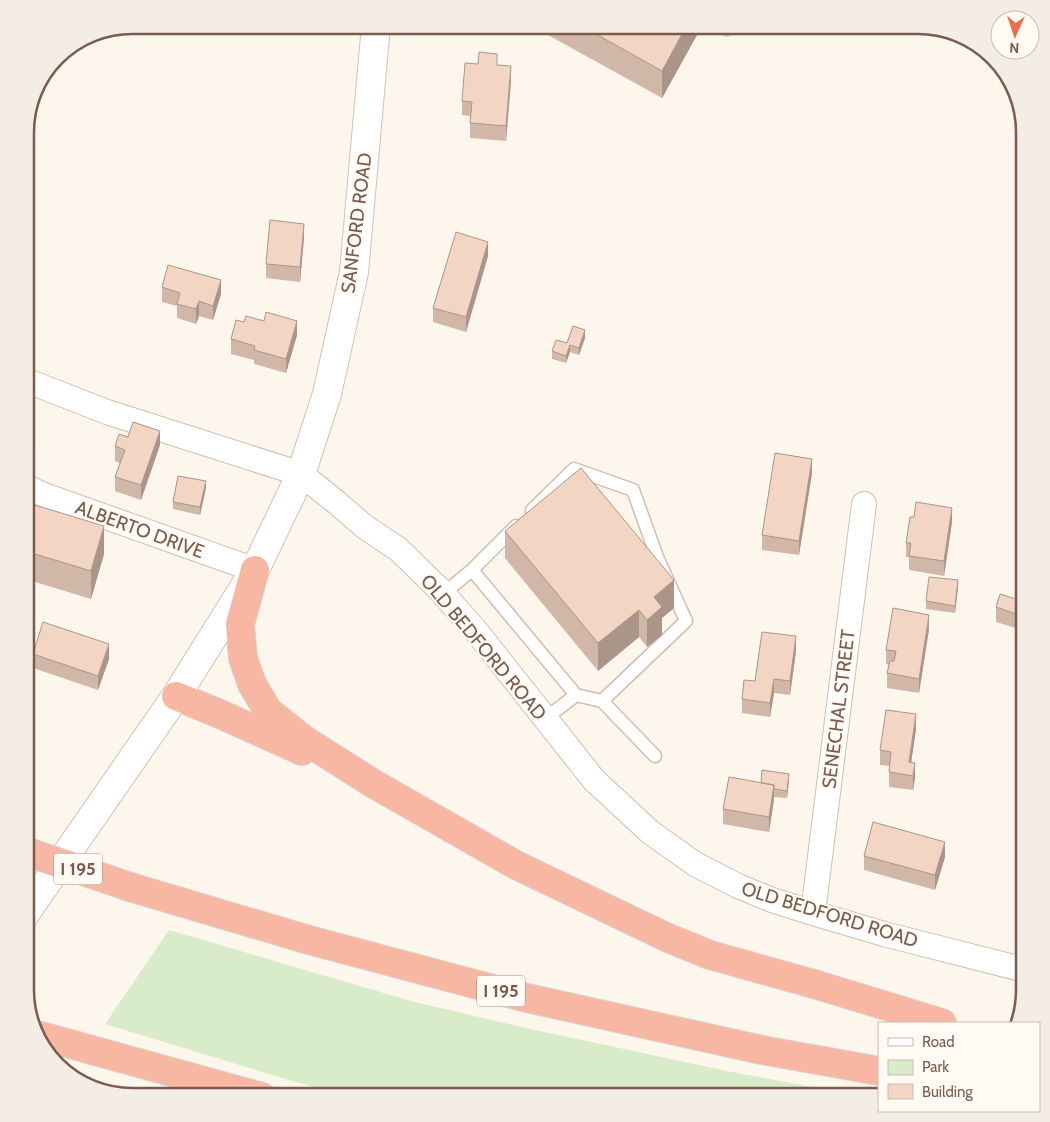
<svg xmlns="http://www.w3.org/2000/svg" width="1050" height="1122" font-family="Cabin,sans-serif">
	<rect width="100%" height="100%" fill="#fdf6ec"/>
	<path fill="#d8ecc9" d="M 169,930 L 411,1001 L 530,1029 L 732,1072 L 866,1097 L 351,1097 L 292,1081 L 105,1024 Z"/>
	<g fill="none" stroke-linecap="round" stroke-linejoin="round">
		<g stroke="#d1beb0" stroke-width="15">
			<path id="lane" d="M 720,25 L 727,29
				M 532,510 L 574,469 L 633,490 L 657,557 L 686,621 L 602,701 L 576,695
				M 472,570 L 516,526
				M 443,594 L 472,570 L 576,695 L 545,719
				M 602,701 L 655,756"/>
		</g>
		<g stroke="#d1beb0" stroke-width="26">
			<path id="street" d="M 25,380 L 107,412 L 301,474 L 336,502 L 365,527 L 398,549 L 439,589 L 476,631 L 594,780 L 650,832 L 695,864 L 738,886 L 772,900 L 813,913 L 884,934 L 1025,970
				M 25,486 L 44,495 L 255,570
				M 813,913 L 864,504"/>
		</g>
		<g stroke="#d6c0b0" stroke-width="30">
			<path id="secondary" d="M 25,914 L 176,696 L 255,570 L 301,474 L 327,394 L 354,272 L 376,25"/>
		</g>
		<g stroke="#dad1cd" stroke-width="30">
			<path id="highway" d="M 255,570 L 240,624 L 243,658 L 252,684 L 268,711 L 303,739 L 374,784 L 516,865 L 666,937 L 710,955 L 814,984 L 942,1023
				M 176,696 L 220,714 L 302,751
				M 130,887 L 309,940 L 527,998 L 762,1050 L 879,1071
				M 41,1036 L 262,1097"/>
		</g>
		<use href="#lane" stroke="#fff" stroke-width="12"/>
		<use href="#street" stroke="#fff" stroke-width="24"/>
		<use href="#secondary" stroke="#fff" stroke-width="28"/>
		<use href="#highway" stroke="#f7b7a3" stroke-width="28"/>
		<g stroke="#dad1cd" stroke-width="30" stroke-linecap="butt">
			<path id="highway-bridge" d="M 25,851 L 130,887"/>
		</g>
		<use href="#highway-bridge" stroke="#f7b7a3" stroke-width="28"/>
	</g>
	<path fill="#d1b7a8" d="M 530,25 L 702,25 L 702,26 L 662,98 Z
		M 497,65 L 511,81 L 506,141 L 470,138 L 470,116 L 462,115 L 462,101 Z
		M 304,238 L 300,282 L 266,278 L 266,264 Z
		M 488,256 L 466,332 L 433,322 L 433,308 Z
		M 162,287 L 221,294 L 213,320 L 199,316 L 196,324 L 177,318 L 177,306 L 162,302 Z
		M 297,335 L 286,373 L 254,364 L 254,360 L 231,354 L 231,339 Z
		M 585,338 L 579,355 L 570,352 L 566,363 L 552,359 L 552,351 L 567,343 Z
		M 128,437 L 160,445 L 141,500 L 115,491 L 115,477 L 120,463 L 115,461 L 115,446 Z
		M 812,473 L 799,555 L 762,550 L 762,535 Z
		M 206,488 L 200,515 L 173,509 L 173,502 Z
		M 25,502 L 104,554 L 91,599 L 25,579 Z
		M 952,522 L 944,576 L 909,570 L 909,557 L 906,557 L 906,543 Z
		M 505,531 L 674,608 L 662,618 L 662,635 L 647,647 L 639,637 L 598,671 L 505,558 Z
		M 958,588 L 955,613 L 926,609 L 926,601 Z
		M 1025,602 L 1025,631 L 996,622 L 996,607 Z
		M 929,629 L 919,693 L 887,688 L 887,673 L 889,665 L 886,664 L 886,650 Z
		M 796,651 L 790,695 L 774,693 L 770,717 L 742,713 L 742,699 L 755,681 Z
		M 33,654 L 109,659 L 98,690 L 33,668 Z
		M 916,729 L 911,763 L 915,778 L 913,790 L 889,787 L 889,766 L 880,765 L 880,750 Z
		M 789,781 L 787,798 L 774,797 L 769,832 L 723,824 L 723,809 L 761,783 Z
		M 864,856 L 945,857 L 935,890 L 864,870 Z"/>
	<path fill="#aa9588" d="M 687,25 L 702,25 L 702,26 L 662,98 L 662,71 Z
		M 511,66 L 511,81 L 506,141 L 506,126 Z
		M 304,224 L 304,238 L 300,282 L 300,267 Z
		M 488,242 L 488,256 L 466,332 L 466,317 Z
		M 221,280 L 221,294 L 213,320 L 213,306 Z
		M 199,301 L 199,316 L 196,324 L 196,309 Z
		M 297,321 L 297,335 L 286,373 L 286,359 Z
		M 585,330 L 585,338 L 579,355 L 579,348 Z
		M 570,345 L 570,352 L 566,363 L 566,356 Z
		M 160,431 L 160,445 L 141,500 L 141,485 Z
		M 812,459 L 812,473 L 799,555 L 799,541 Z
		M 206,481 L 206,488 L 200,515 L 200,507 Z
		M 952,508 L 952,522 L 944,576 L 944,561 Z
		M 104,526 L 104,554 L 91,599 L 91,571 Z
		M 674,580 L 674,608 L 662,618 L 662,635 L 647,647 L 647,620 L 654,597 Z
		M 958,580 L 958,588 L 955,613 L 955,606 Z
		M 639,610 L 639,637 L 598,671 L 598,643 Z
		M 929,615 L 929,629 L 919,693 L 919,679 Z
		M 796,636 L 796,651 L 790,695 L 790,681 Z
		M 109,644 L 109,659 L 98,690 L 98,676 Z
		M 774,679 L 774,693 L 770,717 L 770,703 Z
		M 916,714 L 916,729 L 909,777 L 909,762 Z
		M 915,763 L 915,778 L 913,790 L 913,776 Z
		M 789,774 L 789,781 L 787,798 L 787,791 Z
		M 774,785 L 774,800 L 769,832 L 769,817 Z
		M 945,842 L 945,857 L 935,890 L 935,875 Z"/>
	<path fill="#f3d5c3" stroke="#aa9588" d="M 580,25 L 687,25 L 662,71 Z
		M 479,52 L 497,54 L 497,65 L 511,66 L 506,126 L 470,123 L 472,102 L 462,101 L 465,63 L 478,64 Z
		M 270,220 L 304,224 L 300,267 L 266,264 Z
		M 456,232 L 488,242 L 466,317 L 433,308 Z
		M 168,265 L 221,280 L 213,306 L 199,301 L 196,309 L 177,304 L 180,293 L 162,287 Z
		M 266,312 L 297,321 L 286,359 L 254,350 L 255,346 L 231,339 L 236,320 L 244,322 L 246,316 L 264,321 Z
		M 573,326 L 585,330 L 579,348 L 570,345 L 566,356 L 552,351 L 556,340 L 567,343 Z
		M 133,422 L 160,431 L 141,485 L 115,477 L 125,450 L 115,446 L 119,434 L 128,437 Z
		M 775,453 L 812,459 L 799,541 L 762,535 Z
		M 581,468 L 674,580 L 654,597 L 662,607 L 647,620 L 639,610 L 598,643 L 505,531 Z
		M 178,476 L 206,481 L 200,507 L 173,502 Z
		M 25,502 L 104,526 L 91,571 L 25,551 Z
		M 916,502 L 952,508 L 944,561 L 909,556 L 911,543 L 906,543 L 910,517 L 914,517 Z
		M 929,577 L 958,580 L 955,606 L 926,601 Z
		M 1000,594 L 1025,602 L 1025,617 L 996,607 Z
		M 893,608 L 929,615 L 919,679 L 887,673 L 890,661 L 894,661 L 896,651 L 886,650 Z
		M 43,622 L 109,644 L 98,676 L 33,654 Z
		M 762,632 L 796,636 L 790,681 L 774,679 L 770,703 L 742,699 L 744,680 L 755,681 Z
		M 886,710 L 916,714 L 909,762 L 915,763 L 913,776 L 889,772 L 891,752 L 880,750 Z
		M 762,770 L 789,774 L 787,791 L 774,789 L 774,785 L 761,783 Z
		M 729,777 L 774,785 L 769,817 L 723,809 Z
		M 873,822 L 945,842 L 935,875 L 864,856 Z"/>
	<g text-anchor="middle" stroke-width="4.5" stroke-linejoin="round" paint-order="stroke">
		<g fill="#fffaf3" stroke="#a28b7f" stroke-width="1">
			<rect x="54" y="853.5" width="48" height="31" rx="4"/>
			<rect x="477" y="975.5" width="48" height="31" rx="4"/>
		</g>
		<g font-size="18" font-weight="bold" fill="#7a5c4d">
			<text x="78" y="875">I 195</text>
			<text x="501" y="997">I 195</text>
		</g>
		<g font-size="19" fill="#7a5c4d" stroke="#fffaf3">
			<text transform="translate(356 223) rotate(-83)" y="7">SANFORD ROAD</text>
			<text transform="translate(140 529) rotate(20)" y="7">ALBERTO DRIVE</text>
			<text transform="translate(484 647) rotate(50)" y="7">OLD BEDFORD ROAD</text>
			<text transform="translate(838 709) rotate(-83)" y="7">SENECHAL STREET</text>
			<text transform="translate(830 914) rotate(17)" y="7">OLD BEDFORD ROAD</text>
		</g>
	</g>
	<path d="M0 0H1050V1122H0ZM132 34H918A98 98 0 0 1 1016 132V990A98 98 0 0 1 918 1088H132A98 98 0 0 1 34 990V132A98 98 0 0 1 132 34Z" fill="#f4ede6" fill-rule="evenodd"/>
	<path fill="none" stroke="#7a5c4d" stroke-width="2.5" d="M132 34H918A98 98 0 0 1 1016 132V990A98 98 0 0 1 918 1088H132A98 98 0 0 1 34 990V132A98 98 0 0 1 132 34Z"/>
	<rect x="878" y="1022" width="162" height="90" fill="#fffaf3" stroke="#cabbb1"/>
	<rect x="888" y="1038" width="25" height="8" fill="#ffffff" stroke="#cabbb1"/>
	<text x="922" y="1047" font-size="15" fill="#7a5c4d">Road</text>
	<rect x="888" y="1060" width="25" height="15" fill="#d8ecc9" stroke="#cabbb1"/>
	<text x="922" y="1072" font-size="15" fill="#7a5c4d">Park</text>
	<rect x="888" y="1084" width="25" height="15" fill="#f3d5c3" stroke="#cabbb1"/>
	<text x="922" y="1097" font-size="15" fill="#7a5c4d">Building</text>
	<g transform="translate(1015 35) rotate(183)"><circle r="24" fill="#fffaf3" stroke="#cabbb1"/>
	<path d="M0-4L9 19L0 12L-9 19Z" fill="#e76f51"/>
	<text y="-8" font-size="14" font-weight="bold" text-anchor="middle" fill="#7a5c4d">N</text>
	</g>
</svg>
